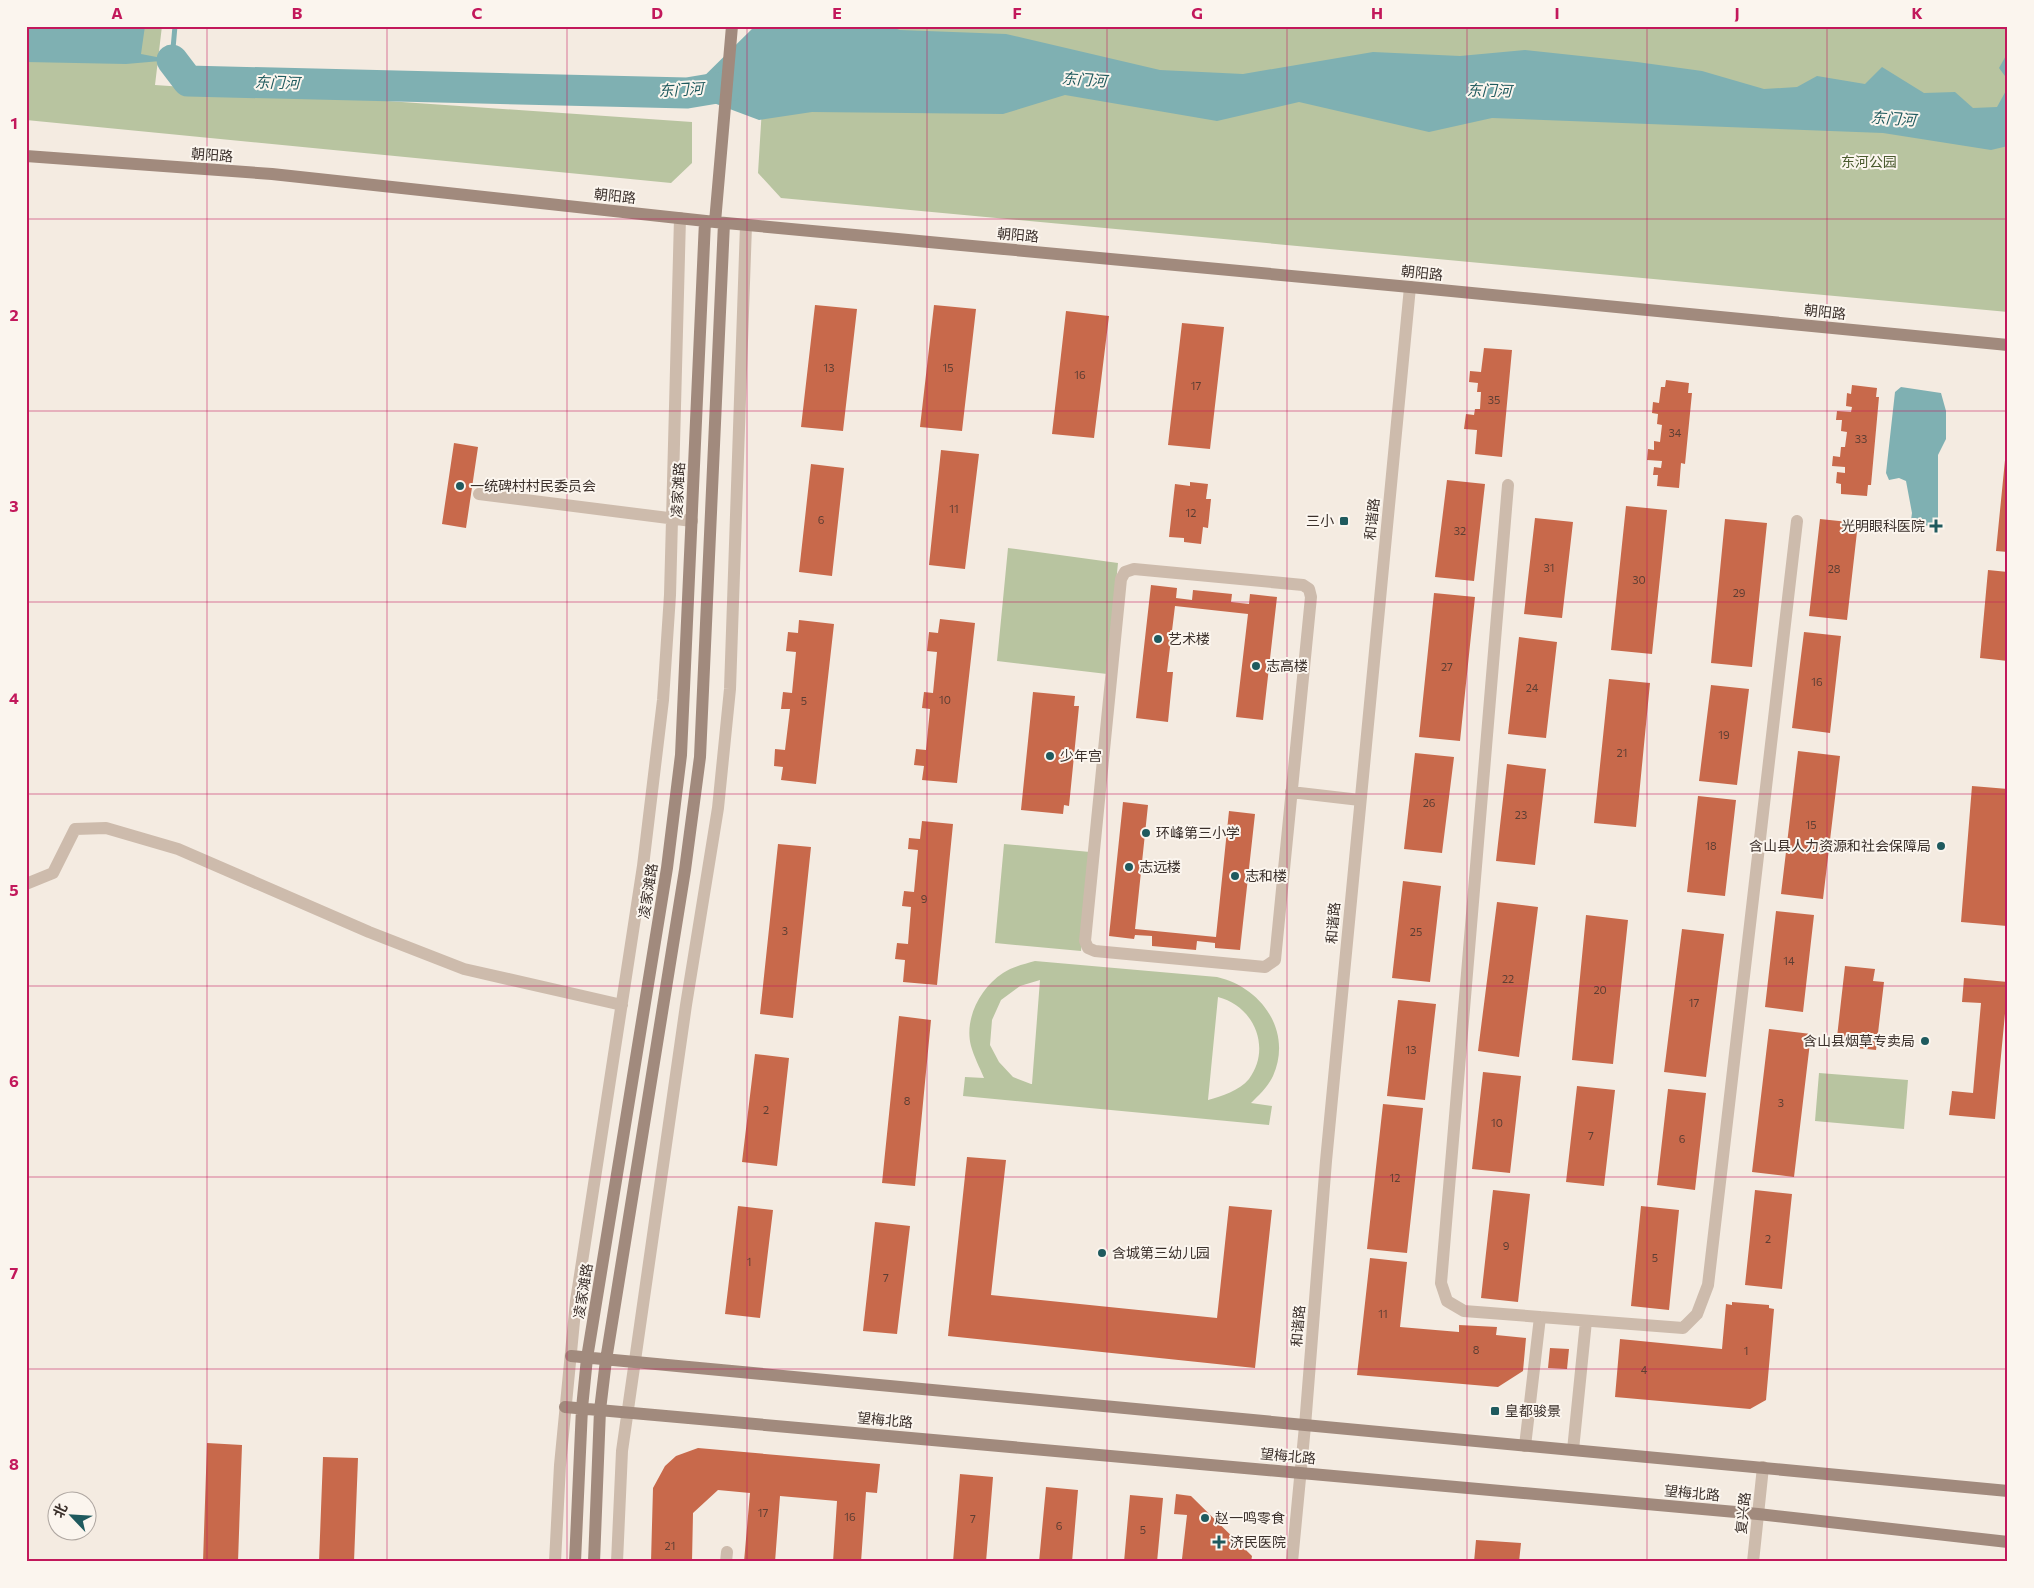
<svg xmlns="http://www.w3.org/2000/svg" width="2034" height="1588" font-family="Commissioner,'Noto Sans SC',sans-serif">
	<rect width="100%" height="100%" fill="#f4ebe1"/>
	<path fill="#b8c4a0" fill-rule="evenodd" d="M 26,26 L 162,26 L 155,85 L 692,122 L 692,163 L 671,183 L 26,120 Z
		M 767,26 L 2008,26 L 2008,312 L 781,198 L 758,173 Z
		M 1008,548 L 1118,563 L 1107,674 L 997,661 Z
		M 1004,844 L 1090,852 L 1081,951 L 995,943 Z
		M 1035,961 L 1217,977 C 1261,987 1293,1031 1273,1076 C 1268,1087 1259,1095 1251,1103 L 1272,1106 L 1269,1125 L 963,1096 L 965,1077 L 984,1078 C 980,1068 974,1057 971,1046 C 964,1019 980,988 1003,973 C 1012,967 1024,964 1035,961 ZM 1040,980 L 1032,1084 L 1031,1084 L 1013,1077 L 999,1062 L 990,1045 L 992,1020 L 1001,1000 L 1020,986 ZM 1218,997 C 1254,1006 1272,1048 1249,1079 C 1239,1091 1222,1096 1208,1100 Z
		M 1819,1073 L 1908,1080 L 1904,1129 L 1815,1121 Z"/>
	<path fill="#7fb0b2" d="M 26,26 L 145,26 L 141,54 L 172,60 L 126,64 L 26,62 Z
		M 755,26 L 888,26 L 900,30 L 1006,34 L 1160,70 L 1243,74 L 1373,52 L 1460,56 L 1525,50 L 1637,62 L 1702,71 L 1764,89 L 1797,87 L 1817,76 L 1865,84 L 1882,67 L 1924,93 L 1955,92 L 1973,108 L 1997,107 L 2008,87 L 2008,146 L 1991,150 L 1883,133 L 1492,118 L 1429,132 L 1299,102 L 1217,121 L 1065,95 L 1003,114 L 812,112 L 759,120 L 687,93 Z
		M 2008,52 L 2008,80 L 1999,68 Z
		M 1901,387 L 1941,393 L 1946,411 L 1946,439 L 1938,455 L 1938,518 L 1934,525 L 1910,527 L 1912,513 L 1906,481 L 1899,478 L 1889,480 L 1886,473 L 1895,392 Z"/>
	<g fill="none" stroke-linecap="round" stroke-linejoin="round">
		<path stroke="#7fb0b2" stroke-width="5" d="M 172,60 L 175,26"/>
		<path stroke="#7fb0b2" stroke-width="31" d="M 172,60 L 188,81 L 687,93 L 729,86"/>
	</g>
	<path fill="#c8694b" d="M 815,305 L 857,309 L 843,431 L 801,427 Z
		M 934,305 L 976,309 L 962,431 L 920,427 Z
		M 1066,311 L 1109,316 L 1094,438 L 1052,434 Z
		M 1182,323 L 1224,327 L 1210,449 L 1168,445 Z
		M 1484,348 L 1512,350 L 1502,457 L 1475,454 L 1477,430 L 1464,429 L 1466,414 L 1474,415 L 1475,409 L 1480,409 L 1481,392 L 1477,392 L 1478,383 L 1469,382 L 1470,371 L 1481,372 Z
		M 1666,380 L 1689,383 L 1688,393 L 1692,393 L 1685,464 L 1681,463 L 1679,488 L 1657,486 L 1658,475 L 1653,475 L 1654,467 L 1661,468 L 1662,461 L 1647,460 L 1648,449 L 1654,450 L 1654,441 L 1660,442 L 1662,425 L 1657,424 L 1658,414 L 1652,413 L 1653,402 L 1659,403 L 1661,387 L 1665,387 Z
		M 1852,385 L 1877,388 L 1876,397 L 1879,397 L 1871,485 L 1868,485 L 1867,496 L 1841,494 L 1841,484 L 1836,483 L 1837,472 L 1845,473 L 1845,467 L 1832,466 L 1833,456 L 1840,457 L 1841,447 L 1845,447 L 1847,432 L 1841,431 L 1842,420 L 1836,420 L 1837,411 L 1851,412 L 1852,407 L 1846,406 L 1847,393 L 1851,394 Z
		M 454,443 L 478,447 L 466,528 L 442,524 Z
		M 941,450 L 979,454 L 965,569 L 929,565 Z
		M 2006,450 L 2008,450 L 2008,552 L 1996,551 Z
		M 811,464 L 844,468 L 832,576 L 799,572 Z
		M 1447,480 L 1485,484 L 1474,581 L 1435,577 Z
		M 1190,482 L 1208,484 L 1206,499 L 1211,499 L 1208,528 L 1203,527 L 1201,544 L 1184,542 L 1184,538 L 1169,537 L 1175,484 L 1190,486 Z
		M 1626,506 L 1667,510 L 1652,654 L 1611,650 Z
		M 1535,518 L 1573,522 L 1562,618 L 1524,614 Z
		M 1725,519 L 1767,523 L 1752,667 L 1711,663 Z
		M 1820,519 L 1858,523 L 1847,620 L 1809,616 Z
		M 1988,570 L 2008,572 L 2008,661 L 1980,658 Z
		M 1151,585 L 1177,588 L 1176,598 L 1192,600 L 1193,590 L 1232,594 L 1231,602 L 1249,604 L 1250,594 L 1277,597 L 1263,720 L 1236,717 L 1248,614 L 1175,606 L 1167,672 L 1173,672 L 1168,722 L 1136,718 Z
		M 1434,593 L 1475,597 L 1460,741 L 1419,737 Z
		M 940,619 L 975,623 L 957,783 L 922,780 L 924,766 L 914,765 L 916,749 L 926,750 L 930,709 L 922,708 L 924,692 L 933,693 L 937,652 L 927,651 L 929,632 L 938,633 Z
		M 799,620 L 834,624 L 816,784 L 781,780 L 783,767 L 774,766 L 775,749 L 785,750 L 790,709 L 781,709 L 783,692 L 792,693 L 796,652 L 786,651 L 788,632 L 798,633 Z
		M 1804,632 L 1841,636 L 1830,733 L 1792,728 Z
		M 1519,637 L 1557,642 L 1546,738 L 1508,734 Z
		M 1609,679 L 1650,683 L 1636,827 L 1594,823 Z
		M 1711,685 L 1749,689 L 1737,785 L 1699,781 Z
		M 1033,692 L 1075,696 L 1074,706 L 1079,706 L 1069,806 L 1064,805 L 1063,814 L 1021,810 Z
		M 1798,751 L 1840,756 L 1823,899 L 1781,894 Z
		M 1415,753 L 1454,757 L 1442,853 L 1404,849 Z
		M 1507,764 L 1546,769 L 1535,865 L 1496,861 Z
		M 1972,786 L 2008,789 L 2007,926 L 1961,922 Z
		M 1698,796 L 1736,800 L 1725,896 L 1687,892 Z
		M 1123,802 L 1148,805 L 1135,929 L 1216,937 L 1229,811 L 1255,814 L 1240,950 L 1215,948 L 1215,943 L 1197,941 L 1196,950 L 1152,946 L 1152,936 L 1135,935 L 1134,939 L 1109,936 Z
		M 922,821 L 953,824 L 937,985 L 903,982 L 905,960 L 895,959 L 897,943 L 908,944 L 911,907 L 902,906 L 904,891 L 914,892 L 918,850 L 908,849 L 909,838 L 920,839 Z
		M 778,844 L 811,847 L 793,1018 L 760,1014 Z
		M 1403,881 L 1441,886 L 1430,982 L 1392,978 Z
		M 1497,902 L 1538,907 L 1519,1057 L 1478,1051 Z
		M 1776,911 L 1814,915 L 1803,1012 L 1765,1007 Z
		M 1586,915 L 1628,920 L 1613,1064 L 1572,1060 Z
		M 1682,929 L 1724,934 L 1706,1077 L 1664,1072 Z
		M 1845,966 L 1875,969 L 1873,981 L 1884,982 L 1876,1050 L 1836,1046 Z
		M 1964,978 L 2008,982 L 1995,1119 L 1949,1115 L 1952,1091 L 1973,1093 L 1981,1003 L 1962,1002 Z
		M 1398,1000 L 1436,1004 L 1425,1100 L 1387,1096 Z
		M 899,1016 L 931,1020 L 915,1186 L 882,1183 Z
		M 1769,1029 L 1811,1034 L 1794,1177 L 1752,1172 Z
		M 755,1054 L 789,1058 L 777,1166 L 742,1162 Z
		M 1483,1072 L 1521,1076 L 1510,1173 L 1472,1169 Z
		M 1577,1086 L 1615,1090 L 1604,1186 L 1566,1182 Z
		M 1668,1089 L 1706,1093 L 1695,1190 L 1657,1185 Z
		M 1383,1104 L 1423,1108 L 1407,1253 L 1367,1249 Z
		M 967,1157 L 1006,1160 L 991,1295 L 1217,1318 L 1229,1206 L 1272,1210 L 1255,1368 L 948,1336 Z
		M 1493,1190 L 1530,1194 L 1518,1302 L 1481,1298 Z
		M 1755,1190 L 1792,1194 L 1782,1289 L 1745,1285 Z
		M 738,1206 L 773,1210 L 760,1318 L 725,1314 Z
		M 1641,1206 L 1679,1210 L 1669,1310 L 1631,1306 Z
		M 875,1222 L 910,1226 L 897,1334 L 863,1331 Z
		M 1370,1258 L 1407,1262 L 1400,1327 L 1459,1332 L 1459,1325 L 1497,1327 L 1496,1335 L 1526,1338 L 1523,1371 L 1498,1387 L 1357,1375 Z
		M 1732,1302 L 1769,1305 L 1769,1308 L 1774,1309 L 1766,1400 L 1750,1409 L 1615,1397 L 1620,1339 L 1722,1349 L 1726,1304 L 1732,1305 Z
		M 1550,1348 L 1569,1349 L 1567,1369 L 1548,1368 Z
		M 207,1443 L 242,1445 L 238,1562 L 203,1562 Z
		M 698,1448 L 880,1464 L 877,1493 L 866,1492 L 861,1562 L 833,1562 L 837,1501 L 780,1496 L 775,1562 L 744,1562 L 750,1493 L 718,1490 L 693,1513 L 692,1562 L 651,1562 L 653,1488 L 665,1466 L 676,1456 Z
		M 323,1457 L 358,1458 L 354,1562 L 319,1562 Z
		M 960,1474 L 993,1477 L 986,1562 L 953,1562 Z
		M 1046,1487 L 1078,1490 L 1072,1562 L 1039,1562 Z
		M 1176,1494 L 1191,1496 L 1252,1556 L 1251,1562 L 1184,1562 L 1182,1559 L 1187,1515 L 1174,1514 Z
		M 1130,1495 L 1163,1498 L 1157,1562 L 1124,1562 Z
		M 1476,1540 L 1521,1543 L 1519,1562 L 1474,1562 Z"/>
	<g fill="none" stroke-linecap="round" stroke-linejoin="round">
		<path stroke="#cdbbac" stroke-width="12" d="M 1508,485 L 1441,1283 L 1447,1301 L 1464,1311 L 1683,1328 L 1697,1314 L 1708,1285 L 1797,521
			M 479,494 L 692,521
			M 1134,569 L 1303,585 L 1309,589 L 1311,597 L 1275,960 L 1265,967 L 1095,951 L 1088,948 L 1085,941 L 1121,579 L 1125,572 Z
			M 1291,792 L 1360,800
			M 26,884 L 53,873 L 75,829 L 106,828 L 178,849 L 369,932 L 464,969 L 622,1005
			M 1525,1446 L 1540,1317
			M 1573,1450 L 1586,1321
			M 555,1562 L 560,1465 L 576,1301 L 643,866 L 663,700 L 670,595 L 680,218
			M 617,1562 L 622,1451 L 686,1005 L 718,808 L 730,689 L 746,225
			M 726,1562 L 727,1552"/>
		<path stroke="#cdbbac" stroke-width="12" d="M 1292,1562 L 1305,1426 L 1326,1161 L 1410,287
			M 1753,1562 L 1763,1467"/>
		<path stroke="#a18a7d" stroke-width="12" d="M 26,156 L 272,174 L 715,222 L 1410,287 L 2008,345
			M 715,222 L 732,26
			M 571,1356 L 2008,1491
			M 565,1407 L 1758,1514 L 2008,1542
			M 575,1562 L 582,1408 L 587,1358 L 667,868 L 681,755 L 705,221
			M 594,1562 L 600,1410 L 606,1360 L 685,870 L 700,757 L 724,223"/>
	</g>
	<path fill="none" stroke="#c2185b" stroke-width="1" stroke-opacity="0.55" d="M 207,26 L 207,1562M 387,26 L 387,1562M 567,26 L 567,1562M 747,26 L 747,1562M 927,26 L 927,1562M 1107,26 L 1107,1562M 1287,26 L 1287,1562M 1467,26 L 1467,1562M 1647,26 L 1647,1562M 1827,26 L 1827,1562M 26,219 L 2008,219M 26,411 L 2008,411M 26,602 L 2008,602M 26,794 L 2008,794M 26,986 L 2008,986M 26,1177 L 2008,1177M 26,1369 L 2008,1369"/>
	<g fill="#1f5a5e" stroke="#fbf5ee" stroke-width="2">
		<circle cx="460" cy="486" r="5"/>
		<rect x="1339" y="516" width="10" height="10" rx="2.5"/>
		<path d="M1933.5 518.5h5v5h5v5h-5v5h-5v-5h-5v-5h5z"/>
		<circle cx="1158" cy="639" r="5"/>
		<circle cx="1256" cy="666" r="5"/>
		<circle cx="1050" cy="756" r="5"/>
		<circle cx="1146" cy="833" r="5"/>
		<circle cx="1941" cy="846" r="5"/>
		<circle cx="1129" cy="867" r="5"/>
		<circle cx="1235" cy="876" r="5"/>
		<circle cx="1925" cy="1041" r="5"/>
		<circle cx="1102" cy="1253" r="5"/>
		<rect x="1490" y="1406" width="10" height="10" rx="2.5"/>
		<circle cx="1205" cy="1518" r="5"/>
		<path d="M1216.5 1534.5h5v5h5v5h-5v5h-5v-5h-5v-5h5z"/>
	</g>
	<g text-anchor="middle" stroke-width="4" stroke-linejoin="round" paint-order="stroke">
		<g font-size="11" fill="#5e3e33">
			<text x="829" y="372">13</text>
			<text x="948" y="372">15</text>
			<text x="1080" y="379">16</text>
			<text x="1196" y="390">17</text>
			<text x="1494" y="404">35</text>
			<text x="1675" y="437">34</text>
			<text x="1861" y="443">33</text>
			<text x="954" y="513">11</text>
			<text x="1191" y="517">12</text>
			<text x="821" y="524">6</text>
			<text x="1460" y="535">32</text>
			<text x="1549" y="572">31</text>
			<text x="1834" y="573">28</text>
			<text x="1639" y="584">30</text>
			<text x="1739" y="597">29</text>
			<text x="1447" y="671">27</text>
			<text x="1817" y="686">16</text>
			<text x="1532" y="692">24</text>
			<text x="945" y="704">10</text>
			<text x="804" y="705">5</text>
			<text x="1724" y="739">19</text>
			<text x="1622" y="757">21</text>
			<text x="1429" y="807">26</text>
			<text x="1521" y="819">23</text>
			<text x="1811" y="829">15</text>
			<text x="1711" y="850">18</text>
			<text x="924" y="903">9</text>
			<text x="785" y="935">3</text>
			<text x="1416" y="936">25</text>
			<text x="1789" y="965">14</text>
			<text x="1508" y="983">22</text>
			<text x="1600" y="994">20</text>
			<text x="1694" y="1007">17</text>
			<text x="1411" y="1054">13</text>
			<text x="907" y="1105">8</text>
			<text x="1781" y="1107">3</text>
			<text x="766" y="1114">2</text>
			<text x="1497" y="1127">10</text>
			<text x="1591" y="1140">7</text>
			<text x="1682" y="1143">6</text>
			<text x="1395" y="1182">12</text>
			<text x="1768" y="1243">2</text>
			<text x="1506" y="1250">9</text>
			<text x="1655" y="1262">5</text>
			<text x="749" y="1266">1</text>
			<text x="886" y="1282">7</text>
			<text x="1383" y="1318">11</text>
			<text x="1476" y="1354">8</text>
			<text x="1746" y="1355">1</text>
			<text x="1644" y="1374">4</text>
			<text x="763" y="1517">17</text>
			<text x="850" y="1521">16</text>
			<text x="973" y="1523">7</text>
			<text x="1059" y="1530">6</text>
			<text x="1143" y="1534">5</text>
			<text x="670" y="1550">21</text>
		</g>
		<g font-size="14" fill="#3b302b" stroke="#fbf5ee">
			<text transform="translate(212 155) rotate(4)" y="5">朝阳路</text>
			<text transform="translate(615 196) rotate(6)" y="5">朝阳路</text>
			<text transform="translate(1018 235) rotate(5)" y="5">朝阳路</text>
			<text transform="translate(1422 273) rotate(6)" y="5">朝阳路</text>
			<text transform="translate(1825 312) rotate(6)" y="5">朝阳路</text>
			<text transform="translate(678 490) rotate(-87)" y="5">凌家滩路</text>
			<text transform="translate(1372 519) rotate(-84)" y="5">和谐路</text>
			<text transform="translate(648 891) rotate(-81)" y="5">凌家滩路</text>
			<text transform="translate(1333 923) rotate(-85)" y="5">和谐路</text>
			<text transform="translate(583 1291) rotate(-81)" y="5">凌家滩路</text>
			<text transform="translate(1298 1326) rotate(-85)" y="5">和谐路</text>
			<text transform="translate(885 1420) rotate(5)" y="5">望梅北路</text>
			<text transform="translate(1288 1456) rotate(5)" y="5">望梅北路</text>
			<text transform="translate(1692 1493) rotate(5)" y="5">望梅北路</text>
			<text transform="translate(1743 1513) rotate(-84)" y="5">复兴路</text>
		</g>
		<g font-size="14" fill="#4a5a2e" stroke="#fbf5ee">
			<text x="1869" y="167">东河公园</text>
		</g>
		<g font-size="14" fill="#3b302b" stroke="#fbf5ee" text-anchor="start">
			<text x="470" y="491">一统碑村村民委员会</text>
			<text x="1334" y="526" text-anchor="end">三小</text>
			<text x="1925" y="531" text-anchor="end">光明眼科医院</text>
			<text x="1168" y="644">艺术楼</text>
			<text x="1266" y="671">志高楼</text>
			<text x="1060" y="761">少年宫</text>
			<text x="1156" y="838">环峰第三小学</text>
			<text x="1931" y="851" text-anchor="end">含山县人力资源和社会保障局</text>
			<text x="1139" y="872">志远楼</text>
			<text x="1245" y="881">志和楼</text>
			<text x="1915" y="1046" text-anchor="end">含山县烟草专卖局</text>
			<text x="1112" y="1258">含城第三幼儿园</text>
			<text x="1505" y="1416">皇都骏景</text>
			<text x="1215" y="1523">赵一鸣零食</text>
			<text x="1230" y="1547">济民医院</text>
		</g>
		<g font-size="15" font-style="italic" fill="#1f5a5e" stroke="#fbf5ee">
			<text transform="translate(1084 80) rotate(4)" y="5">东门河</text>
			<text transform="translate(277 83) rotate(1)" y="5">东门河</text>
			<text transform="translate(681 90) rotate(-3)" y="5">东门河</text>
			<text transform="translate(1489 91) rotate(1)" y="5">东门河</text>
			<text transform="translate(1893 119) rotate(4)" y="5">东门河</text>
		</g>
	</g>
	<rect width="2034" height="1588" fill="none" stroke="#fbf5ee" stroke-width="55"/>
	<g transform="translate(72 1516) rotate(295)"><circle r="24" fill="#fbf5ee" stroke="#aea6a0"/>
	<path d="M0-4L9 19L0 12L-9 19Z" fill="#1f5a5e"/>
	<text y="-8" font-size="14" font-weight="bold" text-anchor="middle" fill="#3b302b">北</text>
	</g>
	<rect x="28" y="28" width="1978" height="1532" fill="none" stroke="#c2185b" stroke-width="2"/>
	<g font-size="16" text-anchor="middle" font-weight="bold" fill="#c2185b">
		<text x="117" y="19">A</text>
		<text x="297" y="19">B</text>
		<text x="477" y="19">C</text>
		<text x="657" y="19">D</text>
		<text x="837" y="19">E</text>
		<text x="1017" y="19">F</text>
		<text x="1197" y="19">G</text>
		<text x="1377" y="19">H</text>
		<text x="1557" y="19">I</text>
		<text x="1737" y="19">J</text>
		<text x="1917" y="19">K</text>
		<text x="14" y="129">1</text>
		<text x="14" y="321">2</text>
		<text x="14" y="512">3</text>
		<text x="14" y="704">4</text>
		<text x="14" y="896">5</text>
		<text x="14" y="1087">6</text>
		<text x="14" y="1279">7</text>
		<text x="14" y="1470">8</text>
	</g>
</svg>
